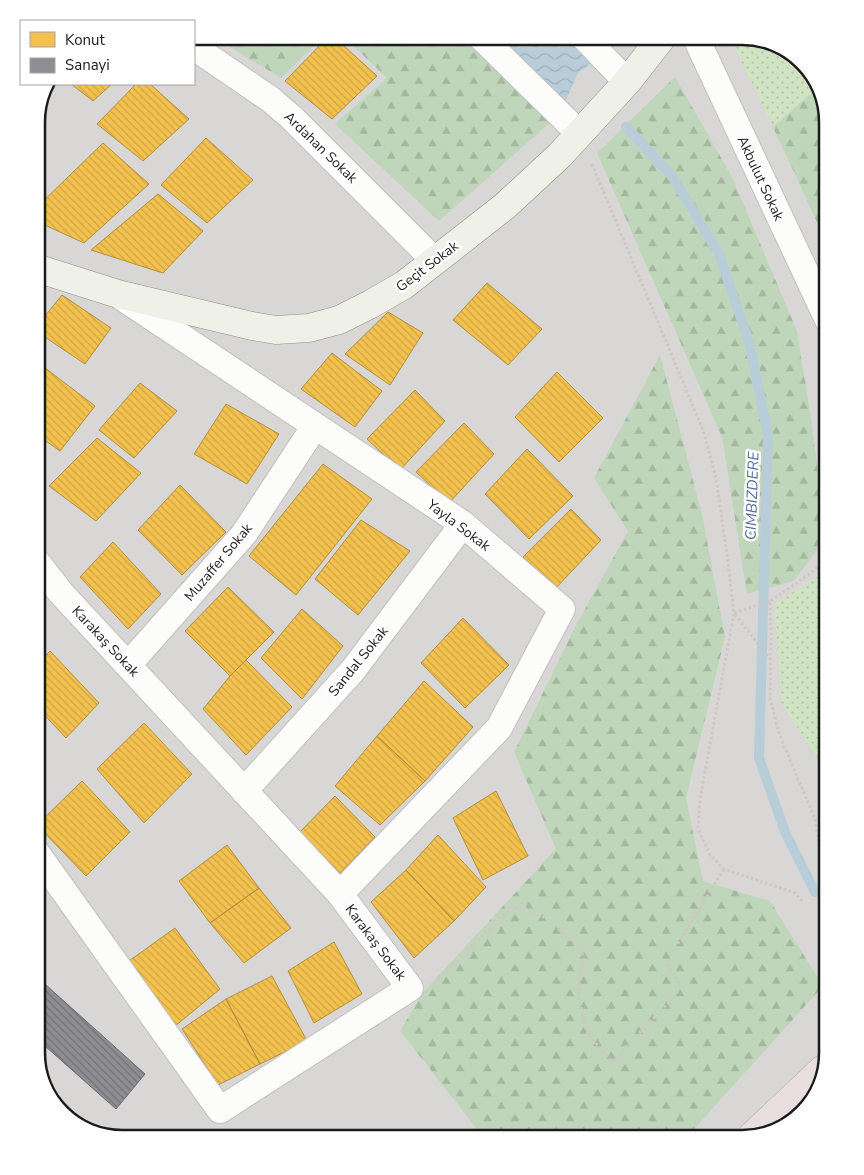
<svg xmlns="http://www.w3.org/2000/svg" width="864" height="1175" font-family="'Nunito Sans',sans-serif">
	<defs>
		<pattern id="grass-dots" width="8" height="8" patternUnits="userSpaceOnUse" patternTransform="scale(1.25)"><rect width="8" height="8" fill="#d0e4c4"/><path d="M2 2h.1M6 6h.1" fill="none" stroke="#b2c3a8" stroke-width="1.8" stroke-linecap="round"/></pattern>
		<pattern id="forest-firs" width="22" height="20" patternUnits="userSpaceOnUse" patternTransform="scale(1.25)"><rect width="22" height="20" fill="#c0d6ba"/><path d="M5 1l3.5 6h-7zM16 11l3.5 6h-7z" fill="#a4b79f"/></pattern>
		<pattern id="water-waves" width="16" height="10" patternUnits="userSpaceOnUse" patternTransform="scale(1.25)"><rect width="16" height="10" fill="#b9cdd9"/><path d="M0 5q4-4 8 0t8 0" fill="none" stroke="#9eafba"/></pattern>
		<pattern id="homes-back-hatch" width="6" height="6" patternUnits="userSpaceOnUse" patternTransform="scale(1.25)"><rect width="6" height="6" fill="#f2c14e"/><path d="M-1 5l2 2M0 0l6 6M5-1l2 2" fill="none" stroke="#cfa544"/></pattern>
		<pattern id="industry-back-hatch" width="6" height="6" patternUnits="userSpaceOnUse" patternTransform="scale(1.25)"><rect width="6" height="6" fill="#8d8d92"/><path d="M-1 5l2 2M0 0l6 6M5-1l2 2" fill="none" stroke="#727276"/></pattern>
	</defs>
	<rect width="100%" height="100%" fill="#e9e8e3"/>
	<path fill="#d8d7d5" d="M 194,36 L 747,36 L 785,48 L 816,79 L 828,122 L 828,1053 L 816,1096 L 785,1127 L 742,1139 L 117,1139 L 79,1127 L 48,1096 L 36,1053 L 36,116 L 46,84 L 194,84 Z"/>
	<path fill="url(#grass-dots)" d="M 729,36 L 747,36 L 785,48 L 816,79 L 818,87 L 773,127 Z
		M 828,570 L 828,746 L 816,756 L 782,704 L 774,604 Z"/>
	<path fill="url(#forest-firs)" d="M 212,36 L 324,36 L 281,78 Z
		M 343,36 L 480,36 L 560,114 L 439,221 L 335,124 L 387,78 Z
		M 675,77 L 732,177 L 797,331 L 812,425 L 826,538 L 794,581 L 747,594 L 722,437 L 597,153 Z
		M 818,87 L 828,122 L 828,246 L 773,127 Z
		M 660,355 L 702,514 L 725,637 L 686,798 L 703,881 L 770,901 L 823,986 L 685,1139 L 485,1139 L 400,1031 L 424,991 L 556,849 L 514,752 L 576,625 L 628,531 L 594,478 Z
		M 828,746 L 828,793 L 816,756 Z"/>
	<path fill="url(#water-waves)" d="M 480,36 L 583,36 L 602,56 L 578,73 L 560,114 Z"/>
	<path fill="url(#homes-back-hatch)" stroke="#b28f3f" d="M 329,36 L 333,36 L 377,76 L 332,119 L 285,81 Z
		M 71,84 L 112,84 L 93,101 Z
		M 136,84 L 150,84 L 189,119 L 143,161 L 97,124 Z
		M 206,138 L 253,180 L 207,223 L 161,185 Z
		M 103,143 L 149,184 L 84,243 L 36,221 L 36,208 Z
		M 158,194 L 203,231 L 163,273 L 91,250 Z
		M 487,283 L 542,329 L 508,365 L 453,320 Z
		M 62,295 L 111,328 L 85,364 L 36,331 L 36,327 Z
		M 388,312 L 423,333 L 390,385 L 345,354 Z
		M 332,353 L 382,391 L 355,427 L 301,389 Z
		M 36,361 L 95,406 L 60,451 L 36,434 Z
		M 557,372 L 603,418 L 559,462 L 515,417 Z
		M 140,383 L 177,411 L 134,458 L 99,430 Z
		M 415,390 L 445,421 L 400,470 L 367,439 Z
		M 226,404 L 279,434 L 247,484 L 194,454 Z
		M 464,423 L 494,454 L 449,503 L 416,472 Z
		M 97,438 L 141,473 L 96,521 L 49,486 Z
		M 527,449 L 573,496 L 529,539 L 485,494 Z
		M 323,464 L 372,499 L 296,595 L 249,556 Z
		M 180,485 L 226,532 L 182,575 L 138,530 Z
		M 571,509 L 601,540 L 556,588 L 523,557 Z
		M 361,520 L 410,551 L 358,615 L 315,579 Z
		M 113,542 L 161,594 L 128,629 L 80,577 Z
		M 228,587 L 274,632 L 230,676 L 185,631 Z
		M 302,609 L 343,646 L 302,699 L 261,658 Z
		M 463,618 L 509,665 L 465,708 L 421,663 Z
		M 36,623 L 46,633 L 36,642 Z
		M 50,651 L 99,703 L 66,738 L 36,706 L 36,666 Z
		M 246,660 L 292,707 L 246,755 L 203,709 L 230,676 Z
		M 424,681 L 473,727 L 425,781 L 377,736 Z
		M 144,723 L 192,774 L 144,823 L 97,769 Z
		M 377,736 L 425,781 L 380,825 L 335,786 Z
		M 36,738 L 46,748 L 36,759 Z
		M 82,781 L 130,832 L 86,876 L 37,825 Z
		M 496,791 L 528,856 L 483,880 L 453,818 Z
		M 335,796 L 375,837 L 337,876 L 297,835 Z
		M 438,835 L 486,887 L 454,921 L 406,870 Z
		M 227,845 L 259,888 L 210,923 L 179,881 Z
		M 406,870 L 454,921 L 414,958 L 371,902 Z
		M 259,888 L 291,928 L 244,963 L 210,923 Z
		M 175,928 L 220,989 L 174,1027 L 129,961 Z
		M 334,942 L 362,994 L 314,1023 L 288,971 Z
		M 272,976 L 307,1041 L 260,1064 L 226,999 Z
		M 226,999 L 260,1064 L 218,1085 L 182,1029 Z"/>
	<path fill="url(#industry-back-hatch)" stroke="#6b6b6e" d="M 36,976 L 145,1074 L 116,1109 L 36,1038 Z"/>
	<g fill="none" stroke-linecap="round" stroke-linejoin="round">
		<path stroke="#b9cdd9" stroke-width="10" d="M 626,127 L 673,177 L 719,254 L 749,342 L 768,434 L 759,758 L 785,832 L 815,892"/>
		<g stroke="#c0c0be" stroke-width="28">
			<path id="street" d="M 480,36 L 580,134
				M 583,36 L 627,82
				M 695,36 L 828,320
				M 194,47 L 270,99 L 291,117 L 435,261
				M 120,296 L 463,524 L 562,609 L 499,728 L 340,894
				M 128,665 L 244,534 L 315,426
				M 244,791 L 353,670 L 463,524
				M 36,852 L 220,1110 L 410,988 L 340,894 L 61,593 L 36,561"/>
		</g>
		<g stroke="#8c907e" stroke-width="29">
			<path id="secondary" d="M 36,268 L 118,294 L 252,326 L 276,330 L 309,328 L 339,320 L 371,304 L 404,285 L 505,206 L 560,155 L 627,82 L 663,36"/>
		</g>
		<g stroke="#bb9ea0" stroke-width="29">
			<path id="highway" d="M 752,1136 L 823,1069"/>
		</g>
		<path stroke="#cfc7c3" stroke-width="3" stroke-dasharray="2.5 2.5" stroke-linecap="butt" d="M 592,164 L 703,430 L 716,478 L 727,555 L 734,613 L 700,799 L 698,829 L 710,855 L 724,869 L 795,893 L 803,902
			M 770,601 L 734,613 L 770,659
			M 825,881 L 815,819 L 780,736 L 770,699 L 771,635 L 770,601 L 811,573 L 828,556
			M 438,978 L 458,961 L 496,921 L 511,908 L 523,907 L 533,911 L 546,918 L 581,949 L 584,959 L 578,990 L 586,1031 L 611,1062 L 677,994 L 679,983 L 668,965 L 670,956 L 724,869"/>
		<use href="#street" stroke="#fcfcfb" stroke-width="26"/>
		<use href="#secondary" stroke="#eff1e9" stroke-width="28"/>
		<use href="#highway" stroke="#e7dedd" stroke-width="28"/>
	</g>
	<g text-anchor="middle" stroke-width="5" stroke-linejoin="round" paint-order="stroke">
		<g font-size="14" fill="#1b1b1b" stroke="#fff">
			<text transform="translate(321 147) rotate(44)" y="5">Ardahan Sokak</text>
			<text transform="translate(761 178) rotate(65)" y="5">Akbulut Sokak</text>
			<text transform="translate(427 266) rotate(-37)" y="5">Geçit Sokak</text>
			<text transform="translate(459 525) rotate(37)" y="5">Yayla Sokak</text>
			<text transform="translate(218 562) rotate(-50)" y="5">Muzaffer Sokak</text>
			<text transform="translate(106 641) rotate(47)" y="5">Karakaş Sokak</text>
			<text transform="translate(358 661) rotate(-51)" y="5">Sandal Sokak</text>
			<text transform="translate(376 942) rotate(53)" y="5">Karakaş Sokak</text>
		</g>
		<g font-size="15" font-style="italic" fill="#526a9f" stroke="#fff">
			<text transform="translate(752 496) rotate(-88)" y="5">CIMBIZDERE</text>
		</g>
	</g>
	<path d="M0 0H864V1175H0ZM122 45H742A77 77 0 0 1 819 122V1053A77 77 0 0 1 742 1130H122A77 77 0 0 1 45 1053V122A77 77 0 0 1 122 45Z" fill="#fff" fill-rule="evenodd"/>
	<path fill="none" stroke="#1b1b1b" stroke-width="2.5" d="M122 45H742A77 77 0 0 1 819 122V1053A77 77 0 0 1 742 1130H122A77 77 0 0 1 45 1053V122A77 77 0 0 1 122 45Z"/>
	<rect x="20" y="20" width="175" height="65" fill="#ffffff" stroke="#a4a4a4"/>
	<rect x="30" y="32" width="25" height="15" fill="#f2c14e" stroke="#a4a4a4"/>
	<text x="65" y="45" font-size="15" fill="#1b1b1b">Konut</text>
	<rect x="30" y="58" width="25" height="15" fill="#8d8d92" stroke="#a4a4a4"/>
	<text x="65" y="70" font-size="15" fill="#1b1b1b">Sanayi</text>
</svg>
